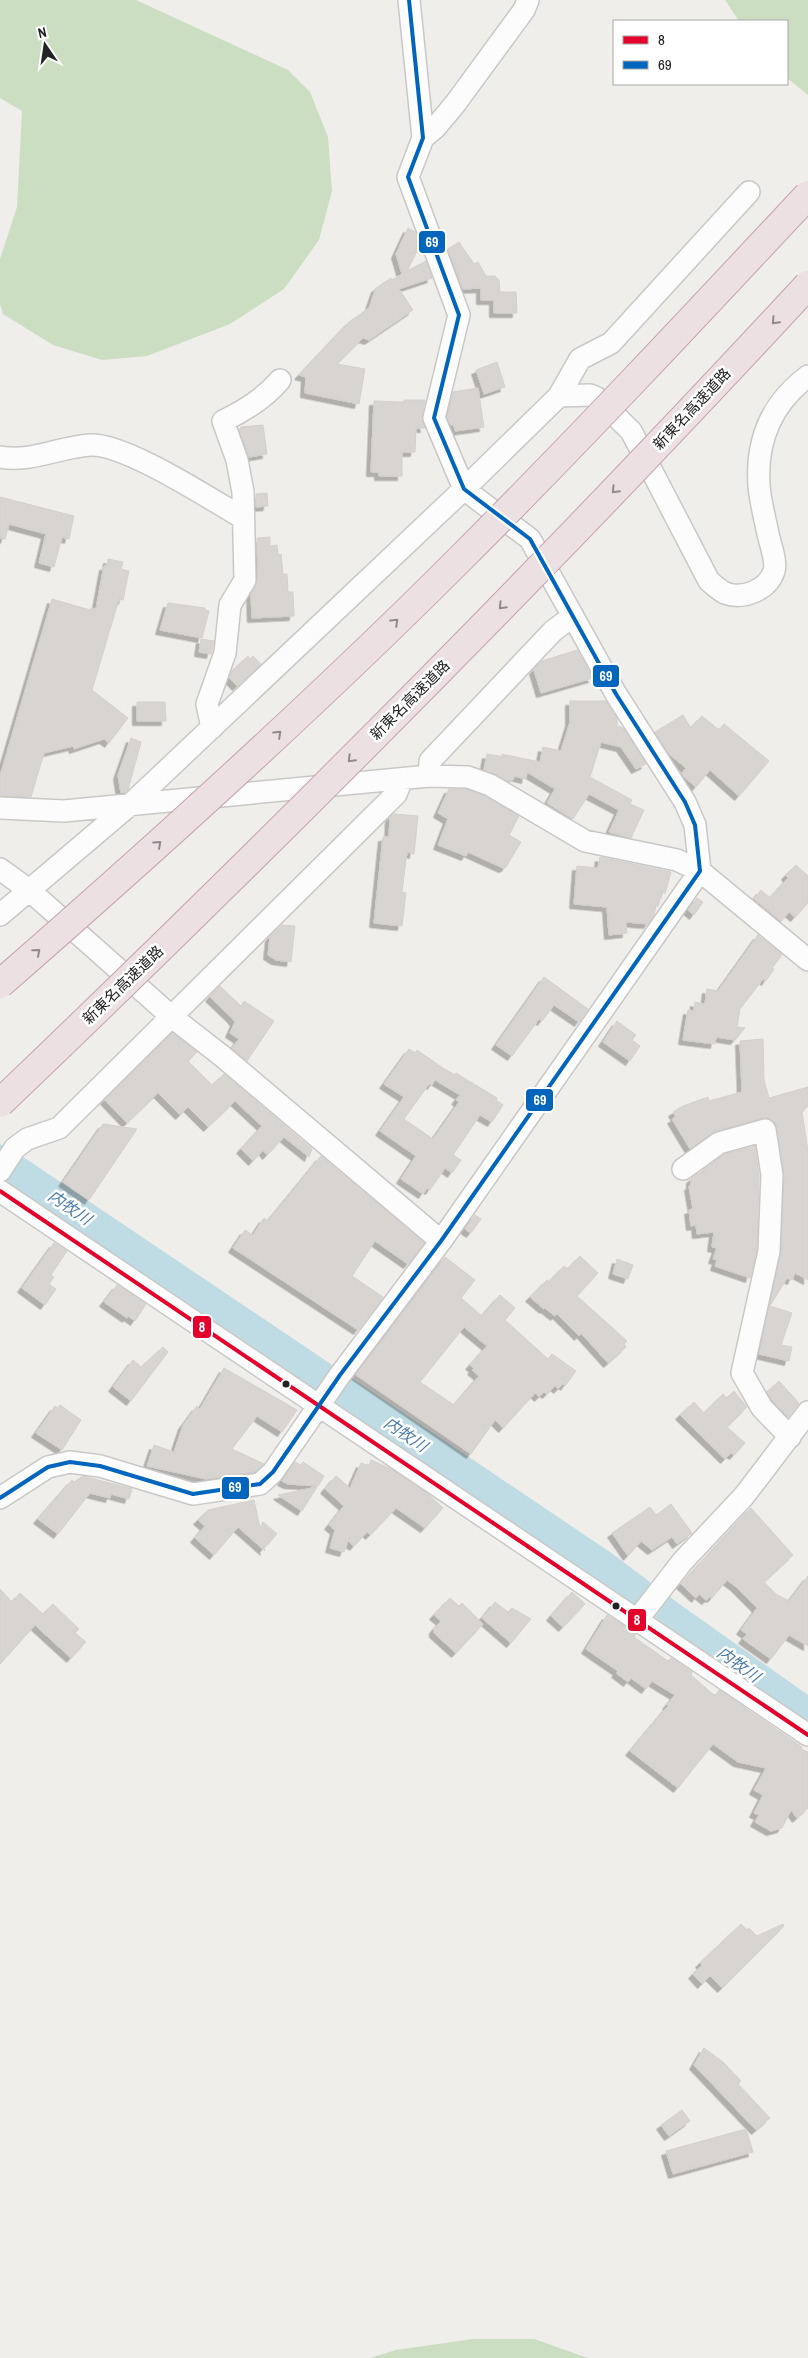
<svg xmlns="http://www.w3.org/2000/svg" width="808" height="2358" font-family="'Archivo Narrow','Noto Sans JP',sans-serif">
	<defs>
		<filter id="shadow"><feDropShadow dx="-4.5" dy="4.5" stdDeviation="0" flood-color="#0004"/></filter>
	</defs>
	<rect width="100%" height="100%" fill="#f0eeeb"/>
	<path fill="#cbdec1" d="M 0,0 L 136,0 L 288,70 L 310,92 L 328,137 L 332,191 L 319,240 L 284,289 L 230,324 L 147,356 L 102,360 L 53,345 L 3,314 L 0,304 L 0,259 L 17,207 L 22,111 L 0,98 Z
		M 725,0 L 808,0 L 808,95 L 787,78 L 787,21 L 739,21 Z
		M 473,2339 L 534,2339 L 588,2358 L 370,2358 L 396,2350 Z"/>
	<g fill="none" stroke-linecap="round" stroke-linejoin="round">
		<path stroke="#bfdbe3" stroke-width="31" d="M 0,1160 L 600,1564 L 668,1615 L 808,1714"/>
	</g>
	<path fill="#d7d4d2" stroke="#d3d0cc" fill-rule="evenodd" filter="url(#shadow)" d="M 408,228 L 415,232 L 420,245 L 407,271 L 426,261 L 432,278 L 399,289 L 413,310 L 369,340 L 363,338 L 337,364 L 365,369 L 359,404 L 305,393 L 306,377 L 299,375 L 349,322 L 369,308 L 376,288 L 391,278 L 392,280 L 402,274 L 396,254 Z
		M 459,242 L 474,264 L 478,262 L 486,276 L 495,276 L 499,280 L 500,292 L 516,292 L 517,313 L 494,313 L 494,300 L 481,300 L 481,288 L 463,289 L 448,249 Z
		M 497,362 L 505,387 L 484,394 L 476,370 Z
		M 478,388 L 484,427 L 455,431 L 454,425 L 451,425 L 447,417 L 453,392 Z
		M 404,400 L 425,400 L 422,416 L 425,428 L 416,428 L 415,452 L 402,452 L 402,476 L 379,476 L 379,472 L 371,472 L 374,401 L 404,402 Z
		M 263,425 L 267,454 L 249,457 L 239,430 L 241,427 Z
		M 267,493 L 268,506 L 256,507 L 256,494 Z
		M 0,497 L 74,516 L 69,539 L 62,537 L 54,567 L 39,563 L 46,534 L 9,524 L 5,539 L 0,538 Z
		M 270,537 L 270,546 L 277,545 L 278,555 L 281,554 L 283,574 L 287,574 L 288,592 L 293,592 L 294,616 L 252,618 L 251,594 L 258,580 L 257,538 Z
		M 108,559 L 123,562 L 121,569 L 129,571 L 123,600 L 119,599 L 92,690 L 128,718 L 109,743 L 104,739 L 74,749 L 73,746 L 44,753 L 31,797 L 0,796 L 0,776 L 52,599 L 90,610 L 91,608 L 96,609 L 104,566 L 107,566 Z
		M 168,603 L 205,608 L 205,610 L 209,611 L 202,638 L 160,630 Z
		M 201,639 L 214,641 L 211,654 L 199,652 Z
		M 577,650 L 593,678 L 541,693 L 534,670 L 542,661 Z
		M 248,656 L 250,659 L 253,656 L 261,664 L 237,686 L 229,678 L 232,671 Z
		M 570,701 L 606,701 L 617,719 L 617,726 L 623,728 L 646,764 L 636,769 L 621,747 L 601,742 L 590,777 L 632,800 L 630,804 L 644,810 L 631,838 L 609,832 L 619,810 L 589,794 L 573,819 L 547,803 L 555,789 L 527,772 L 526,779 L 514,776 L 513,780 L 507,781 L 484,770 L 487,754 L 504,757 L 501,754 L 540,762 L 543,747 L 561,751 L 570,722 Z
		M 137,702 L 165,702 L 166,721 L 137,721 Z
		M 683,715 L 691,728 L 702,716 L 719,730 L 724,724 L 769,761 L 739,796 L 710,770 L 696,787 L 684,777 L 682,773 L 686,768 L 669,754 L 655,732 Z
		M 131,738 L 141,742 L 128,790 L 121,793 L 118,775 Z
		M 449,789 L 466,789 L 485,796 L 519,816 L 509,835 L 521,842 L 506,867 L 503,868 L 468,852 L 466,856 L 438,845 L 448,819 L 438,813 Z
		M 394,814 L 418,816 L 414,854 L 407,852 L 402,892 L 406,893 L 402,926 L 374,923 L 383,837 L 389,837 L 390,817 Z
		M 600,857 L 671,872 L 665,894 L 662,891 L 658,906 L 656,906 L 654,915 L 648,924 L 626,922 L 627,933 L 609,935 L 607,907 L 574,904 L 577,866 L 598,868 Z
		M 796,865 L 808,876 L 808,903 L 795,917 L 789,912 L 781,921 L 754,899 L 761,890 L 770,898 L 788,878 L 786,875 Z
		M 697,898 L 703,902 L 694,915 L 688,910 Z
		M 282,925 L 295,926 L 291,962 L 276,960 L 268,955 L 270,937 Z
		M 758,935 L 782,955 L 772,968 L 774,969 L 766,981 L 763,979 L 740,1009 L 737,1027 L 745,1028 L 735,1040 L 716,1037 L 715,1044 L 683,1040 L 688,1010 L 694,1011 L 695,1002 L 705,1004 L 707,989 L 718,991 Z
		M 544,977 L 588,1009 L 579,1022 L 554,1005 L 542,1021 L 539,1019 L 512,1056 L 496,1045 Z
		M 220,986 L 241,1006 L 244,1001 L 274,1021 L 247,1061 L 232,1048 L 239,1039 L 230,1033 L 235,1022 L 232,1018 L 210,997 Z
		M 617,1021 L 636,1035 L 632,1040 L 640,1046 L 630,1061 L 603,1042 Z
		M 172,1033 L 197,1052 L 188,1061 L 212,1085 L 224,1074 L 312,1149 L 309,1157 L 284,1137 L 267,1155 L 263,1150 L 253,1161 L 241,1149 L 262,1126 L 235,1101 L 208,1127 L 188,1107 L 180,1115 L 158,1093 L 127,1123 L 105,1100 Z
		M 763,1039 L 764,1080 L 769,1098 L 808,1087 L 808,1106 L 802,1112 L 808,1151 L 808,1280 L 795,1273 L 792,1280 L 787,1278 L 770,1306 L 792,1313 L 781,1345 L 792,1347 L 789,1361 L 759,1354 L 781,1251 L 784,1175 L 775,1122 L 769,1118 L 762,1118 L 716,1131 L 690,1149 L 672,1119 L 676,1117 L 673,1112 L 683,1106 L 708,1097 L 709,1101 L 742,1092 L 740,1041 Z
		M 409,1049 L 415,1053 L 417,1050 L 443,1068 L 455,1075 L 456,1073 L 497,1098 L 496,1100 L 503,1105 L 492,1122 L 480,1115 L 453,1155 L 461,1160 L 452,1173 L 445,1168 L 430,1190 L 427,1188 L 423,1194 L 401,1179 L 416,1156 L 380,1131 L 404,1097 L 384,1084 ZM 435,1080 L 460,1095 L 456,1100 L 459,1102 L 433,1139 L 404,1119 L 429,1084 L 432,1085 Z
		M 103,1124 L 137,1129 L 89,1200 L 63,1182 Z
		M 755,1146 L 759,1176 L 757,1249 L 750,1278 L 715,1266 L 717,1260 L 713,1259 L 717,1248 L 712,1247 L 714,1232 L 697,1234 L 696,1225 L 691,1226 L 689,1210 L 693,1209 L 689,1186 L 691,1185 L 691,1179 L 697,1174 L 704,1173 L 703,1170 L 725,1154 Z
		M 321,1156 L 424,1243 L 408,1264 L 375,1241 L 352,1276 L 383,1297 L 358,1330 L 233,1248 L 245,1230 L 253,1235 L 264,1218 L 268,1221 Z
		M 475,1215 L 481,1219 L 471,1233 L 465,1229 Z
		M 54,1243 L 67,1251 L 51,1275 L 54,1277 L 49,1284 L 56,1289 L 45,1305 L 22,1288 Z
		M 580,1256 L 598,1273 L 577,1296 L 627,1341 L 624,1344 L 626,1347 L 608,1363 L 581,1333 L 579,1336 L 557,1314 L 555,1316 L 545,1308 L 544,1309 L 530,1297 L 547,1280 L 549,1282 L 564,1266 L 568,1269 Z
		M 445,1257 L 475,1280 L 461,1298 L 482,1316 L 500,1295 L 515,1308 L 505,1320 L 548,1359 L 552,1354 L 576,1371 L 565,1386 L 563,1384 L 558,1389 L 555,1386 L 547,1394 L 544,1392 L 539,1397 L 535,1393 L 503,1428 L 495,1420 L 471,1454 L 356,1375 ZM 464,1327 L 487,1346 L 470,1365 L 474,1368 L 472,1370 L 479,1376 L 454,1405 L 420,1382 Z
		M 617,1259 L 633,1265 L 628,1279 L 613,1274 Z
		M 117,1285 L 146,1304 L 135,1321 L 128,1316 L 127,1318 L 104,1302 Z
		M 163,1347 L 168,1352 L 131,1401 L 113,1387 L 133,1360 L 141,1367 Z
		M 224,1368 L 297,1410 L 282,1432 L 257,1416 L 232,1449 L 264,1464 L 254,1472 L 206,1479 L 147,1466 L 154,1445 L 174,1452 L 183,1425 L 197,1406 L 200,1409 Z
		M 779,1381 L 799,1403 L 788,1417 L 772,1400 L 767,1392 Z
		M 734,1391 L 747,1407 L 727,1427 L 745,1443 L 734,1455 L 731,1453 L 725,1459 L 680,1415 L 694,1402 L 704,1413 L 723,1394 L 727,1398 Z
		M 60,1405 L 81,1420 L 62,1450 L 36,1433 L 55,1406 L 58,1408 Z
		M 371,1460 L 391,1469 L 427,1493 L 443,1508 L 425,1528 L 396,1508 L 370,1535 L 367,1532 L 354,1546 L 348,1541 L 344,1552 L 330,1548 L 335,1530 L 329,1525 L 344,1506 L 325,1489 L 336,1476 L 350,1488 L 361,1463 L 369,1466 Z
		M 295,1462 L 301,1465 L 303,1462 L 324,1476 L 318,1486 L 288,1484 L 282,1481 Z
		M 83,1476 L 132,1489 L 129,1499 L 111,1494 L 110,1498 L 90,1493 L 58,1534 L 38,1519 L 72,1480 L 74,1482 Z
		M 317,1487 L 302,1511 L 278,1495 Z
		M 254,1500 L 260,1528 L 263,1522 L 277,1534 L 264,1548 L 265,1551 L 238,1527 L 214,1555 L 195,1538 L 205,1526 L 198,1520 L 208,1510 Z
		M 671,1504 L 692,1533 L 677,1544 L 672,1537 L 652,1550 L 641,1541 L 628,1556 L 612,1533 L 650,1507 L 656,1515 Z
		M 751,1508 L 793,1555 L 764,1582 L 776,1594 L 789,1601 L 808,1576 L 808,1646 L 789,1635 L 771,1659 L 743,1639 L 747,1634 L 741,1630 L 757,1608 L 735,1586 L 727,1580 L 712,1598 L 710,1597 L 706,1600 L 699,1594 L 696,1598 L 681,1584 Z
		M 0,1589 L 12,1602 L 20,1593 L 43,1614 L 53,1604 L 79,1629 L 75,1633 L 86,1642 L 71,1658 L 35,1625 L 0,1664 Z
		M 572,1592 L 585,1604 L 563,1627 L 551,1616 Z
		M 450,1598 L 459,1606 L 462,1603 L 483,1624 L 456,1653 L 434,1633 L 434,1629 L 441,1621 L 434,1615 Z
		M 495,1602 L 508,1612 L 512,1608 L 531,1619 L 511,1643 L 482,1618 Z
		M 607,1615 L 636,1634 L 634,1637 L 668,1661 L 671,1658 L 692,1672 L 691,1675 L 715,1696 L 719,1690 L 802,1747 L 801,1749 L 808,1752 L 808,1808 L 797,1818 L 791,1810 L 782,1828 L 771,1831 L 755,1822 L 759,1815 L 754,1813 L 763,1795 L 754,1790 L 766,1768 L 738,1762 L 713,1744 L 678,1788 L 630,1751 L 668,1706 L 667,1705 L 675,1695 L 652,1681 L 646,1689 L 631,1678 L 628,1682 L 616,1673 L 618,1671 L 586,1649 Z
		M 741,1924 L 747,1930 L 749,1928 L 757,1936 L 783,1924 L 784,1926 L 722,1988 L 710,1976 L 702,1984 L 693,1974 L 702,1965 L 700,1963 Z
		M 704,2048 L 723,2062 L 741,2081 L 738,2084 L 770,2118 L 756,2130 L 694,2065 Z
		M 682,2110 L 690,2121 L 669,2136 L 661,2125 Z
		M 746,2129 L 753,2152 L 673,2174 L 666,2151 Z"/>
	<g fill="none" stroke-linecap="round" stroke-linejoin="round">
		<g stroke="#c9c8c7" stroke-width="24">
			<path id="minor" d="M 423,138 L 435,128 L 455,104 L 524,10 L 528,0
				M 559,396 L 590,395 L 597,398 L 631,431 L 709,581 C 714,585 719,590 725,593 C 743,600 768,590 774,571 C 777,562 770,543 768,534 C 765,518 760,501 759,485 C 756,440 772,403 808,376
				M 0,457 C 30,463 59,447 90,445 C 125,443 210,499 243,518
				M 212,728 L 207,704 L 225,653 L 230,605 L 245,580 L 243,492 L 237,460 L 223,421 C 244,411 265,398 280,380
				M 429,776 L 430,761 L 553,631 L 573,616
				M 0,808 L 64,811 L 429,776 L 468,777 L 490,785 L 585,841 L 677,860 L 700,871 L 808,960
				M 0,869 L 29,890 L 172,1017 L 222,1056 L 441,1241
				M 0,915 L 132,803 L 464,489 L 559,396 L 580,359 L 611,343 L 749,192
				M 683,1169 L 719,1143 L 765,1130 L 772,1175 L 769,1251 L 742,1373 L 762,1408 L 790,1437
				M 0,1171 L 15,1148 L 27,1139 L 59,1128 L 396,794 L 402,779
				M 0,1191 L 808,1735
				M 0,1498 L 48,1467 L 70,1462 L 100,1466 L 193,1494 L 260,1484 L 273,1472 L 340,1375 L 441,1241 L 700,871 L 695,825 L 685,802 L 616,694 L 530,539 L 464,489 L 434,418 L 459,315 L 408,177 L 423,138 L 409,0
				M 637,1620 L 682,1562 L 744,1496 L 808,1412"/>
		</g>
		<use href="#minor" stroke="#fdfcfc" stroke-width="21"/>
		<g stroke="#c5a2ac" stroke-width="30" stroke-linecap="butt">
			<path id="highway-bridge" d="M 0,984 C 157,847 312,707 459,560 C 578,441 693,318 808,195
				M 0,1103 C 277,838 548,566 808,285"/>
		</g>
		<use href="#highway-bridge" stroke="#ece0e2" stroke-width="28"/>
		<g stroke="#fff" stroke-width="8">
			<path id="bus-1" d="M 0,1191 L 808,1735"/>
		</g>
		<g stroke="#fff" stroke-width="8">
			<path id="bus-2" d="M 0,1498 L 48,1467 L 70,1462 L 100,1466 L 193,1494 L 260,1484 L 273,1472 L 340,1375 L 441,1241 L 700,871 L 695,825 L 685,802 L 616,694 L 530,539 L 464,489 L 434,418 L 459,315 L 408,177 L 423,138 L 409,0"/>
		</g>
		<use href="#bus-1" stroke="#e4002b" stroke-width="4"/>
		<use href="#bus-2" stroke="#0065bd" stroke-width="4"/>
	</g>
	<defs><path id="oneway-chevron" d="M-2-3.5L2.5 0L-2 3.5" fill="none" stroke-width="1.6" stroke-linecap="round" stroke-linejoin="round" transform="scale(1.25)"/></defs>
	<g stroke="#918a8c">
		<use href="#oneway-chevron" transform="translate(775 321) rotate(133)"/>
		<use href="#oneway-chevron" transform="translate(615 490) rotate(134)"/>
		<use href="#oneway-chevron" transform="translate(502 606) rotate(134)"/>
		<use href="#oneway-chevron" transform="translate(395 622) rotate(-44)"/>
		<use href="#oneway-chevron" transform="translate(278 734) rotate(-43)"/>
		<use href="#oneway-chevron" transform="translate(351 759) rotate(135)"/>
		<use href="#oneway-chevron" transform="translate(158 844) rotate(-42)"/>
		<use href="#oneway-chevron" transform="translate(37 952) rotate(-41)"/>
	</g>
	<g fill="#222" stroke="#fff" stroke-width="2">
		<circle cx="286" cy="1384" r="4.5"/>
		<circle cx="616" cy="1606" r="4.5"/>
	</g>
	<g text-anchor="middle" stroke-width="5" stroke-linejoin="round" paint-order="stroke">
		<g font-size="15" fill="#222" stroke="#fff">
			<text transform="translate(692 409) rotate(-47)" y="5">新東名高速道路</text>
			<text transform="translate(410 700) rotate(-45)" y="5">新東名高速道路</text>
			<text transform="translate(123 985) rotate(-44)" y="5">新東名高速道路</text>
		</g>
		<g font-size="16" font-style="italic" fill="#4a7aab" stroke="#fff">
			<text transform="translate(70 1207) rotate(34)" y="6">内牧川</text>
			<text transform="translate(406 1434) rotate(34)" y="6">内牧川</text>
			<text transform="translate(739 1664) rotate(36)" y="6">内牧川</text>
		</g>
	</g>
	<g stroke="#fff" stroke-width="2">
		<rect x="418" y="230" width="28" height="24" rx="5" fill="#0065bd"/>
		<rect x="592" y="664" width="28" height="24" rx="5" fill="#0065bd"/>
		<rect x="525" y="1088" width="29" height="24" rx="5" fill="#0065bd"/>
		<rect x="192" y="1315" width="20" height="24" rx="5" fill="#e4002b"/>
		<rect x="221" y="1476" width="29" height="24" rx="5" fill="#0065bd"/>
		<rect x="627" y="1608" width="20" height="24" rx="5" fill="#e4002b"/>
	</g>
	<g font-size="14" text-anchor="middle" font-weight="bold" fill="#fff">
		<text x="432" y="247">69</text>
		<text x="606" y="681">69</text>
		<text x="540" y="1105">69</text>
		<text x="202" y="1332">8</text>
		<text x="235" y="1492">69</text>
		<text x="637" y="1625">8</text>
	</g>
	<rect x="613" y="20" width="175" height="65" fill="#ffffff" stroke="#a7a7a7"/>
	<rect x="623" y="36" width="25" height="8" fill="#e4002b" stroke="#a7a7a7"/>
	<text x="658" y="45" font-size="15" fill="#222222">8</text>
	<rect x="623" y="61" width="25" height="8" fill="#0065bd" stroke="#a7a7a7"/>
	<text x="658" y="70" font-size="15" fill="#222222">69</text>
	<g transform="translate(45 45) rotate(347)" stroke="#ffffff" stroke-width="4" paint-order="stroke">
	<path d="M0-4L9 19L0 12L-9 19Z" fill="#222222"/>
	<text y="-8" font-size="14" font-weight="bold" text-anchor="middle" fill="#222222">N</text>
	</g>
</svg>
